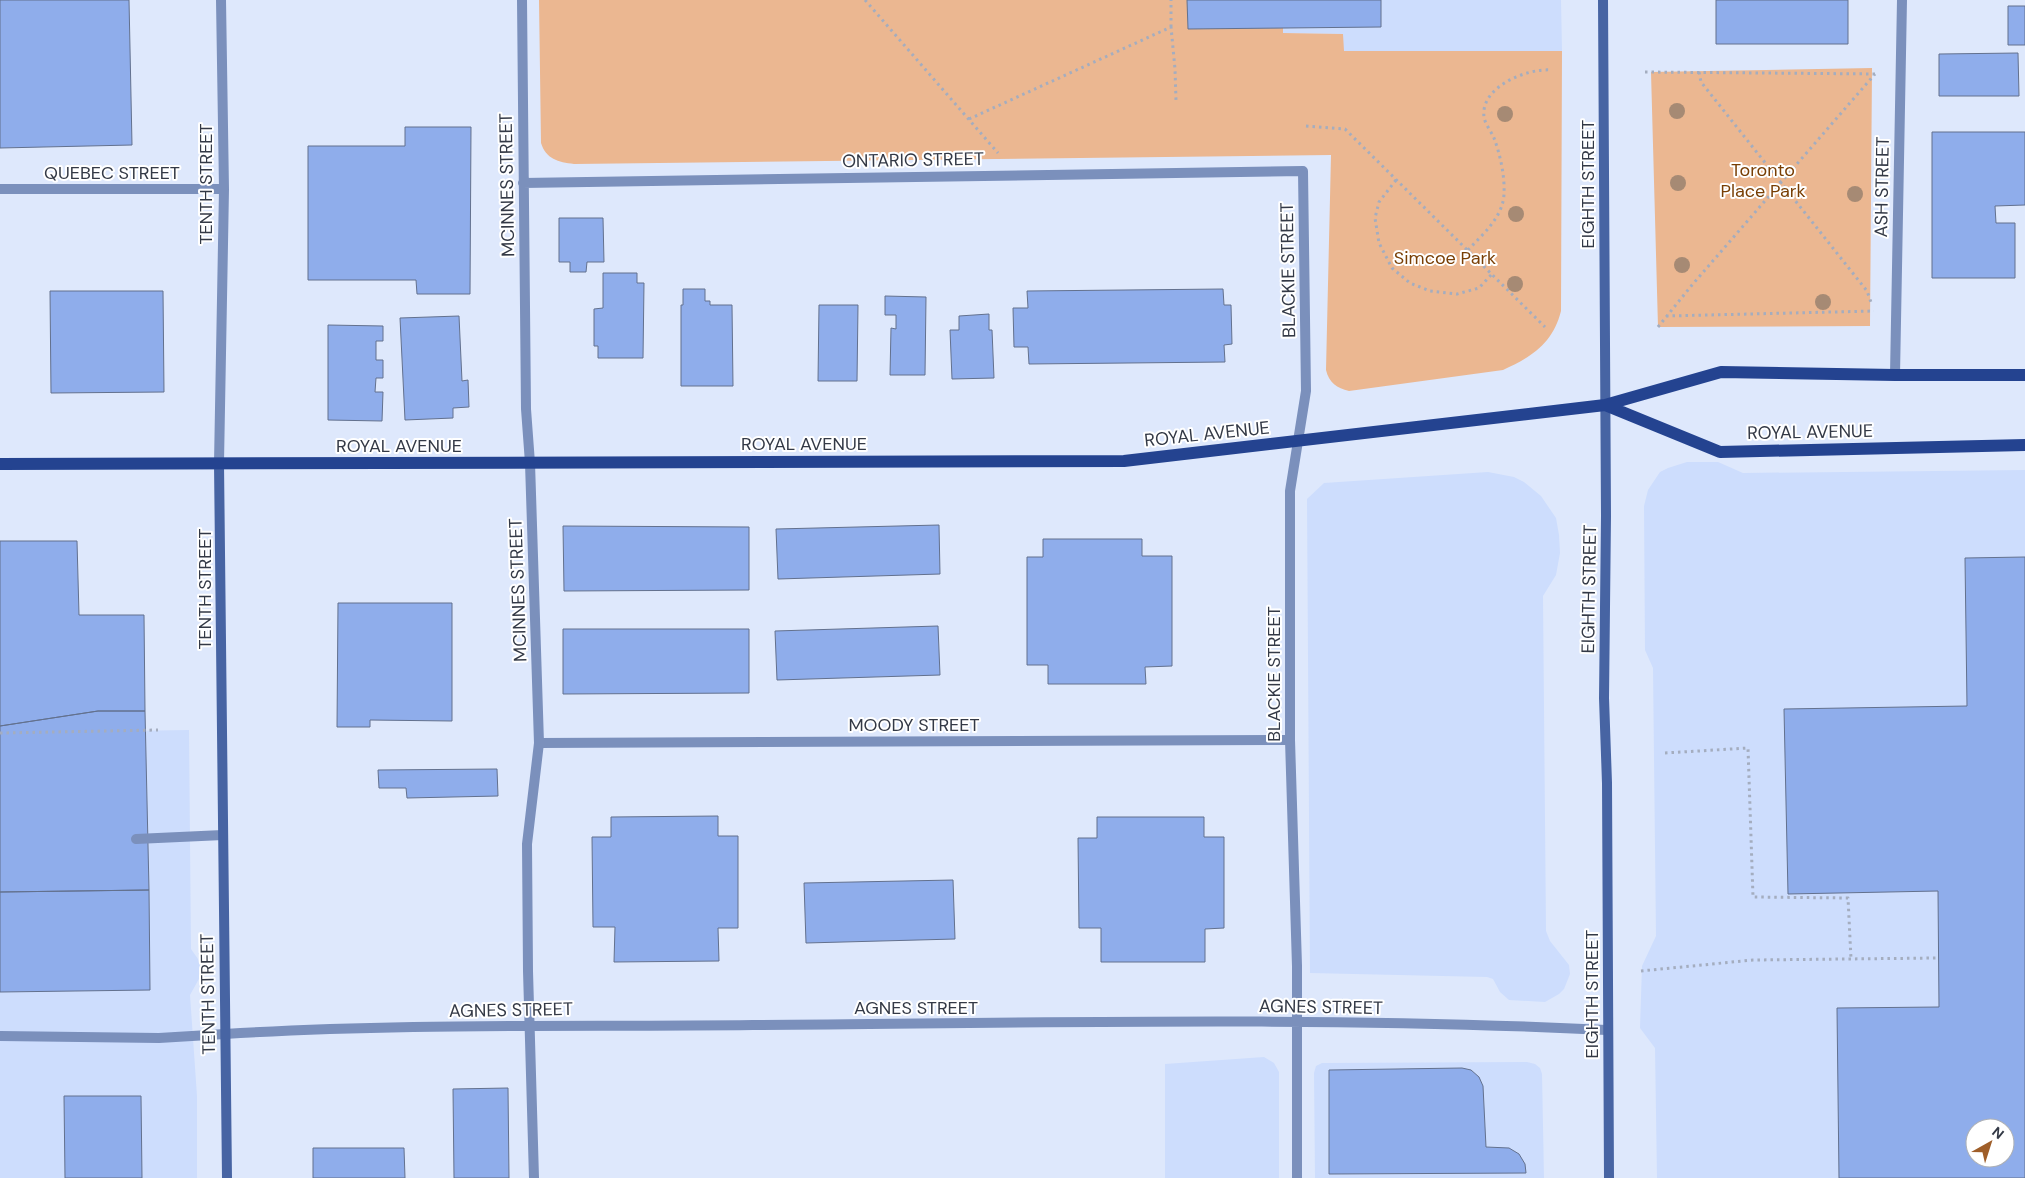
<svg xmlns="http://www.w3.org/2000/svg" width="2025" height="1178" font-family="'DM Sans',sans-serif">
	<rect width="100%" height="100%" fill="#dee8fc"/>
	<path fill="#cdddfd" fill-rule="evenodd" d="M 1283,0 L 1561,0 L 1562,51 L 1343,51 L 1343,34 L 1283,33 Z
		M 1687,462 L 1718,462 L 1743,473 L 2025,470 L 2025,1178 L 1657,1178 L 1655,1048 L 1640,1028 L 1642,966 L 1656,936 L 1653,668 L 1645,650 L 1644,506 L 1648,490 L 1660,472 L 1668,468 ZM 1975,1128 L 2005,1128 L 2005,1158 L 1975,1158 Z
		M 1488,472 L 1514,477 L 1524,482 L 1541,496 L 1556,518 L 1559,535 L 1560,553 L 1556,575 L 1543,596 L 1546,931 L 1550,941 L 1569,965 L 1570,974 L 1564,989 L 1559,994 L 1545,1002 L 1509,1000 L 1500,992 L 1493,979 L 1487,977 L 1310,973 L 1307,499 L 1324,483 Z
		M 189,730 L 191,949 L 198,959 L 201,970 L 200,977 L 190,995 L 197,1096 L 197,1178 L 0,1178 L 0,733 Z
		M 1264,1057 L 1274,1063 L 1279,1072 L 1279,1178 L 1165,1178 L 1165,1064 Z
		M 1527,1062 L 1535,1064 L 1540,1068 L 1542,1074 L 1544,1178 L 1315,1178 L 1314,1073 L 1316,1066 L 1322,1063 Z"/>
	<path fill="#ebb791" d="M 539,0 L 1283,0 L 1283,33 L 1343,34 L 1344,51 L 1562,51 L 1561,311 C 1553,343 1532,357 1503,370 L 1349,391 C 1337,388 1329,383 1326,370 L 1331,155 L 574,164 C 558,162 546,159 541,143 Z
		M 1872,68 L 1870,326 L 1658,327 L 1651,72 Z"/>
	<path fill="#8fadeb" stroke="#63718e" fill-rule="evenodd" d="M 0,0 L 129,0 L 132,145 L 0,148 Z
		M 1187,0 L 1381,0 L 1381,27 L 1188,29 Z
		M 1716,0 L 1848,0 L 1848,44 L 1716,44 Z
		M 2008,6 L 2025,6 L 2025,45 L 2008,45 Z
		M 2018,53 L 2019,96 L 1939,96 L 1939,54 Z
		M 405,127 L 471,127 L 470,294 L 417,294 L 416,280 L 308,280 L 308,146 L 405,146 Z
		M 1932,132 L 2025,132 L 2025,205 L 1995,206 L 1996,223 L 2015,223 L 2015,278 L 1932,278 Z
		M 559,218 L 603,218 L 604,262 L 587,262 L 586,272 L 570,272 L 570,262 L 559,262 Z
		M 603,273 L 637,273 L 637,283 L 644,283 L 643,358 L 598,358 L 598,346 L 594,346 L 594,309 L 603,308 Z
		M 683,289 L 705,289 L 705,301 L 710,301 L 710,305 L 732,305 L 733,386 L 681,386 L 681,305 L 683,305 Z
		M 1223,289 L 1224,305 L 1231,305 L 1232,344 L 1224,345 L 1225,362 L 1029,364 L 1028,347 L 1014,347 L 1013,308 L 1028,308 L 1027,291 Z
		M 50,291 L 163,291 L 164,392 L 51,393 Z
		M 885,296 L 926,297 L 925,375 L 890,375 L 891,328 L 896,329 L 896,315 L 885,315 Z
		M 819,305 L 858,305 L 857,381 L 818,381 Z
		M 989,314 L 989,330 L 992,330 L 994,378 L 952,379 L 950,330 L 959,330 L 959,316 Z
		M 459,316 L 462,381 L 468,380 L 469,407 L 453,408 L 453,418 L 405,420 L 400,318 Z
		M 328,325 L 383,326 L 383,341 L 376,341 L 376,360 L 383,360 L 383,378 L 376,378 L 375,392 L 383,392 L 382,421 L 328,420 Z
		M 939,525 L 940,574 L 778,579 L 776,529 Z
		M 563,526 L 749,527 L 749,590 L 564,591 Z
		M 1043,539 L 1142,539 L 1142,556 L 1172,556 L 1172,666 L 1145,667 L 1146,684 L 1048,684 L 1048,665 L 1027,665 L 1027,557 L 1043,557 Z
		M 0,541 L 77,541 L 79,615 L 144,615 L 145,711 L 98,711 L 0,726 Z
		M 2025,557 L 2025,1178 L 1839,1178 L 1837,1008 L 1939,1007 L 1938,891 L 1788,894 L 1784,709 L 1967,706 L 1965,558 ZM 1975,1128 L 2005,1128 L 2005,1158 L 1975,1158 Z
		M 338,603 L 452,603 L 452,721 L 370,720 L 370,727 L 337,727 Z
		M 938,626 L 940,675 L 777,680 L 775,631 Z
		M 563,629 L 749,629 L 749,693 L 563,694 Z
		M 98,711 L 145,711 L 149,890 L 0,892 L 0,726 Z
		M 497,769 L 498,796 L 407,798 L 406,788 L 379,788 L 378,770 Z
		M 718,816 L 718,836 L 738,836 L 738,928 L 718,928 L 719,961 L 614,962 L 615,927 L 593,927 L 592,837 L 611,837 L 611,817 Z
		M 1097,817 L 1204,817 L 1204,837 L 1224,837 L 1224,928 L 1205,929 L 1205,962 L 1101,962 L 1101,928 L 1079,928 L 1078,838 L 1097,838 Z
		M 953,880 L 955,939 L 806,943 L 804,883 Z
		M 149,890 L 150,990 L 0,992 L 0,892 Z
		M 1462,1068 L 1471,1070 L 1479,1077 L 1483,1086 L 1486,1147 L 1509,1148 L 1519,1154 L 1525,1164 L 1526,1173 L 1329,1174 L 1329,1070 Z
		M 508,1088 L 509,1178 L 454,1178 L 453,1089 Z
		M 64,1096 L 141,1096 L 142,1178 L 65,1178 Z
		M 313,1148 L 404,1148 L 405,1178 L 313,1178 Z"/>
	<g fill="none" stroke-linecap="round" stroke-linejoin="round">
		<path stroke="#a4adbf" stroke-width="3" stroke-dasharray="2.5 4" stroke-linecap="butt" d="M 865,0 L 998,153
			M 1171,27 L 1171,0
			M 1645,72 L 1877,74
			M 1699,72 L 1701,82 L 1867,291 L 1872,305
			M 969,119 L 1171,27 L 1175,69 L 1176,100
			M 1306,126 L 1345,129 L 1545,327
			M 1396,180 L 1379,202 L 1375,218 L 1379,243 L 1392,268 L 1410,283 L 1430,291 L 1457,294 L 1479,288 L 1492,274
			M 1468,250 C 1483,234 1503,217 1504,194 C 1505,176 1500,154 1494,138 C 1491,131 1485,124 1484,117 C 1480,87 1527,68 1551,70
			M 1666,316 L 1874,311
			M 1658,327 L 1692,285 L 1875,74
			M 0,733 L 158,730
			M 1665,753 L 1748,748 L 1753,897 L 1848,898 L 1851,959
			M 1641,971 L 1753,960 L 1938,958"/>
		<path stroke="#7b90bc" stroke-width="10" d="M 136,839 L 223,835
			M 0,1036 L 159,1038 L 225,1034"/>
		<path stroke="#7b90bc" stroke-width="10" d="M 522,0 L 526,409 L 530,463 L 539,743 L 527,844 L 528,971 L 534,1178
			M 523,183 L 1303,171 L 1306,391 L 1290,491 L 1290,740 L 1297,966 L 1297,1178
			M 0,189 L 224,189
			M 1895,375 L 1902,0
			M 219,463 L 224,189 L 221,0
			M 539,743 L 1290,740
			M 225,1034 C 400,1023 577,1027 753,1025 C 1037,1023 1323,1016 1607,1030"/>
		<path stroke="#4764a3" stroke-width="10" d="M 1603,0 L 1606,516 L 1604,698 L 1607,783 L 1609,1178
			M 219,463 L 227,1178"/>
		<path stroke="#244390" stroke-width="12" d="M 1605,405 L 1720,452 L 2025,445
			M 0,464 L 1124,461 L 1605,405 L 1721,372 L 1895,375 L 2025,375"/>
	</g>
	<g fill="#a68a74">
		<circle cx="1677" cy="111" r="8"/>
		<circle cx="1505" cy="114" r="8"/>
		<circle cx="1678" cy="183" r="8"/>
		<circle cx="1855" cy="194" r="8"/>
		<circle cx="1516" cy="214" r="8"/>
		<circle cx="1682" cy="265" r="8"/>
		<circle cx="1515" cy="284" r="8"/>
		<circle cx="1823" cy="302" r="8"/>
	</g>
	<g text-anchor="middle" stroke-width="4" stroke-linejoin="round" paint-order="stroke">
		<g font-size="18" fill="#333946" stroke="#fff">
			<text transform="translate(913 160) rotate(-1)" y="6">ONTARIO STREET</text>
			<text x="112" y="179">QUEBEC STREET</text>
			<text transform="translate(206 184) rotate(-90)" y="6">TENTH STREET</text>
			<text transform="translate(1588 184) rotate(-90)" y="6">EIGHTH STREET</text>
			<text transform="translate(507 185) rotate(-91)" y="6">MCINNES STREET</text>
			<text transform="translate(1882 187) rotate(-89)" y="6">ASH STREET</text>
			<text transform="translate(1288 270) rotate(-91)" y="6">BLACKIE STREET</text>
			<text transform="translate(1810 432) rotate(-1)" y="6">ROYAL AVENUE</text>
			<text transform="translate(1207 434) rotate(-6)" y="6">ROYAL AVENUE</text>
			<text x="804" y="450">ROYAL AVENUE</text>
			<text x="399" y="452">ROYAL AVENUE</text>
			<text transform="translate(205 589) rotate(-90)" y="6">TENTH STREET</text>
			<text transform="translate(1589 589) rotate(-89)" y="6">EIGHTH STREET</text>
			<text transform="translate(518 590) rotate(-92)" y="6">MCINNES STREET</text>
			<text transform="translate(1274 674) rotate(-90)" y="6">BLACKIE STREET</text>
			<text x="914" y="731">MOODY STREET</text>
			<text transform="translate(208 994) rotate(-91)" y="6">TENTH STREET</text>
			<text transform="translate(1592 994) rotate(-90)" y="6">EIGHTH STREET</text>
			<text transform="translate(1321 1007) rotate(1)" y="6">AGNES STREET</text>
			<text x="916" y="1014">AGNES STREET</text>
			<text transform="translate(511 1010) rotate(-1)" y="6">AGNES STREET</text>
		</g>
		<g font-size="18" fill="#783e04" stroke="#fff">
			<text x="1763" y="176">Toronto<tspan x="1763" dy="21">Place Park</tspan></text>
			<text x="1445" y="264">Simcoe Park</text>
		</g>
	</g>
	<g transform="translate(1990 1143) rotate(39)"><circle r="24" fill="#ffffff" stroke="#adb0b5"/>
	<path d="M0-4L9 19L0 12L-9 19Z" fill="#9f5e29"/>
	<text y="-8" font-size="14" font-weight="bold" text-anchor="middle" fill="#333946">N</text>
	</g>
</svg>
